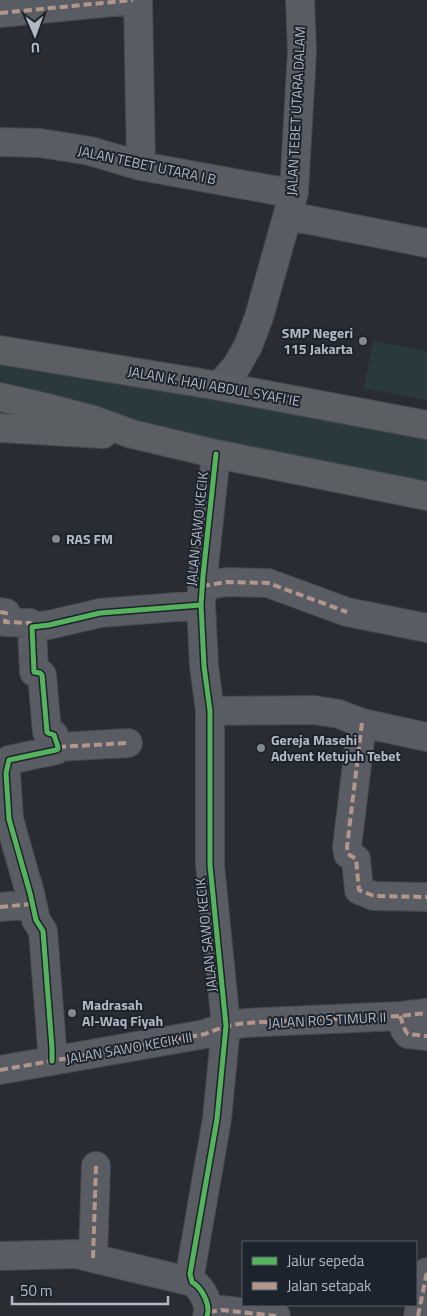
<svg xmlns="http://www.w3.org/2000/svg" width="427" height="1316" font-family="'Titillium Web',sans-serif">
	<rect width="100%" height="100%" fill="#292d33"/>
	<path fill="#2a3a3c" d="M 373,341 L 427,351 L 427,400 L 364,388 Z
		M 0,350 L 427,426 L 427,496 L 132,434 L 0,428 Z"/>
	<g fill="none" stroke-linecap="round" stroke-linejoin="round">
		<g stroke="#46494e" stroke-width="30">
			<path id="minor" d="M 138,0 L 141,166
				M 0,13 L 133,0
				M 0,142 L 40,143 L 90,151 L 141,166 L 273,190 L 294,192
				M 289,216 L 427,243
				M 219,386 L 236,367 L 248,346 L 259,317 L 294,192 L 302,51 L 300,0
				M 202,586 L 227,582 L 268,583 L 347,612 L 427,628
				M 0,612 L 6,613 L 5,622 L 30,623 L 32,627
				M 210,711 L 314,710 L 339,714 L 362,723 L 427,737
				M 362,723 L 347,847 L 348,854 L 356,859 L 359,890 L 374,896 L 427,897
				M 58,747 L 128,743
				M 0,907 L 32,904
				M 400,1016 L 405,1030 L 408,1034 L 427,1036
				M 52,1061 L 52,1048 L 43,931 L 36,920 L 30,893 L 9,819 L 6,773 L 9,760 L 56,750 L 58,749 L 58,747 L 54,735 L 48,733 L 47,732 L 42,675 L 40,673 L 34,672 L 32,627 L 49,625 L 100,613 L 201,605
				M 0,1070 L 205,1034 L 226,1026 L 245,1023 L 400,1016 L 427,1013
				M 0,1256 L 76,1254 L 192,1282
				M 93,1258 L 96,1166
				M 209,1312 L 222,1310 L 276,1316
				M 207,1316 C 211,1305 202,1288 192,1282 L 190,1274 L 217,1119 L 226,1026 L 210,865 L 210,711 L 204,666 L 201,605 L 203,576 L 216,454
				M 418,1316 L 427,1272"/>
		</g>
		<g stroke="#464950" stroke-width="30">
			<path id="major" d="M 0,350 L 219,386 L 427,425
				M 0,397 L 48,408 L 90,419 L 132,434 L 216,454 L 427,496
				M 0,428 L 103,434"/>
		</g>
		<use href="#minor" stroke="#595c62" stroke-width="28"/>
		<use href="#major" stroke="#5b5e63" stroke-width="28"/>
		<path stroke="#b2968c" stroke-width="4" stroke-dasharray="8 4" stroke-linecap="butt" d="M 0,13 L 133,0
			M 202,586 L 227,582 L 268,583 L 347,612
			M 0,612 L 6,613 L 5,622 L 30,623 L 32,627
			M 362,723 L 347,847 L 348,854 L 356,859 L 359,890 L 374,896 L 427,897
			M 58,747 L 128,743
			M 0,907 L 32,904
			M 400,1016 L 405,1030 L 408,1034 L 427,1036
			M 0,1070 L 205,1034 L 226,1026 L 245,1023 L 400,1016 L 427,1013
			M 93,1258 L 96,1166
			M 209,1312 L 222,1310 L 276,1316
			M 418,1316 L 427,1272"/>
		<g stroke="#1d232d" stroke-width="8">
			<path id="cycleway" d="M 52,1061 L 52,1048 L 43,931 L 36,920 L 30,893 L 9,819 L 6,773 L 9,760 L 56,750 L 58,749 L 58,747 L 54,735 L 48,733 L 47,732 L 42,675 L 40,673 L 34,672 L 32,627 L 49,625 L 100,613 L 201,605
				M 207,1316 C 211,1305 202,1288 192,1282 L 190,1274 L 217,1119 L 226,1026 L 210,865 L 210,711 L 204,666 L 201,605 L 203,576 L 216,454"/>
		</g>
		<use href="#cycleway" stroke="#56b35d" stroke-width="5"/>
	</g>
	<g fill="#838891" stroke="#1d232d" stroke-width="2">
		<circle cx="363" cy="341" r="5"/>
		<circle cx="56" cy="539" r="5"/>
		<circle cx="261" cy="748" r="5"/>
		<circle cx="72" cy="1013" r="5"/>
	</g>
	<g text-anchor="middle" stroke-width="4" stroke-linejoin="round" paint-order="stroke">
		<g font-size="14" fill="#b3b9c4" stroke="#1d232d">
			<text transform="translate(296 111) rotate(-87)" y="5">JALAN TEBET UTARA DALAM</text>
			<text transform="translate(147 165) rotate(12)" y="5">JALAN TEBET UTARA I B</text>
			<text transform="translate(214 386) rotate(10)" y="5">JALAN K. HAJI ABDUL SYAFI'IE</text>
			<text transform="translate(197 529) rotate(-84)" y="5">JALAN SAWO KECIK</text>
			<text transform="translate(206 935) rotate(-96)" y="5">JALAN SAWO KECIK</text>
			<text transform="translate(327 1020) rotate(-3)" y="5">JALAN ROS TIMUR II</text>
			<text transform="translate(129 1048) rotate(-10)" y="5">JALAN SAWO KECIK III</text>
		</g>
		<g font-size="14" font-weight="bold" fill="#b3b9c4" stroke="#1d232d" text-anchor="start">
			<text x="353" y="338" text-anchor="end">SMP Negeri<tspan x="353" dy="16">115 Jakarta</tspan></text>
			<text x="66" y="544">RAS FM</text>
			<text x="271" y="745">Gereja Masehi<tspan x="271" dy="16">Advent Ketujuh Tebet</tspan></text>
			<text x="82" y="1010">Madrasah<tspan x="82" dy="16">Al-Waq Fiyah</tspan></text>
		</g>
	</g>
	<rect x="242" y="1241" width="175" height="65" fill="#1d232d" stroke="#595f69"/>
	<rect x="252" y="1257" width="25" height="8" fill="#56b35d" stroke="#595f69"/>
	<text x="287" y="1266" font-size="15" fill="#b3b9c4">Jalur sepeda</text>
	<rect x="252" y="1282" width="25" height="8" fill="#b2968c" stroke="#595f69"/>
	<text x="287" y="1291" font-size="15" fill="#b3b9c4">Jalan setapak</text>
	<g transform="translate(35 35) rotate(178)" stroke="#1d232d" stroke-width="4" paint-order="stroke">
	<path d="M0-4L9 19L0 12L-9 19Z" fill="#b3b9c4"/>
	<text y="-8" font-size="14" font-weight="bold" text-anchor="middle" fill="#b3b9c4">U</text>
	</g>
	<path d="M12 1296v8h156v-8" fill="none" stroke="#b3b9c4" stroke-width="2.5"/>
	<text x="20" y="1296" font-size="15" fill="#b3b9c4" stroke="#1d232d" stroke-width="4" paint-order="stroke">50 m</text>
</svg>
